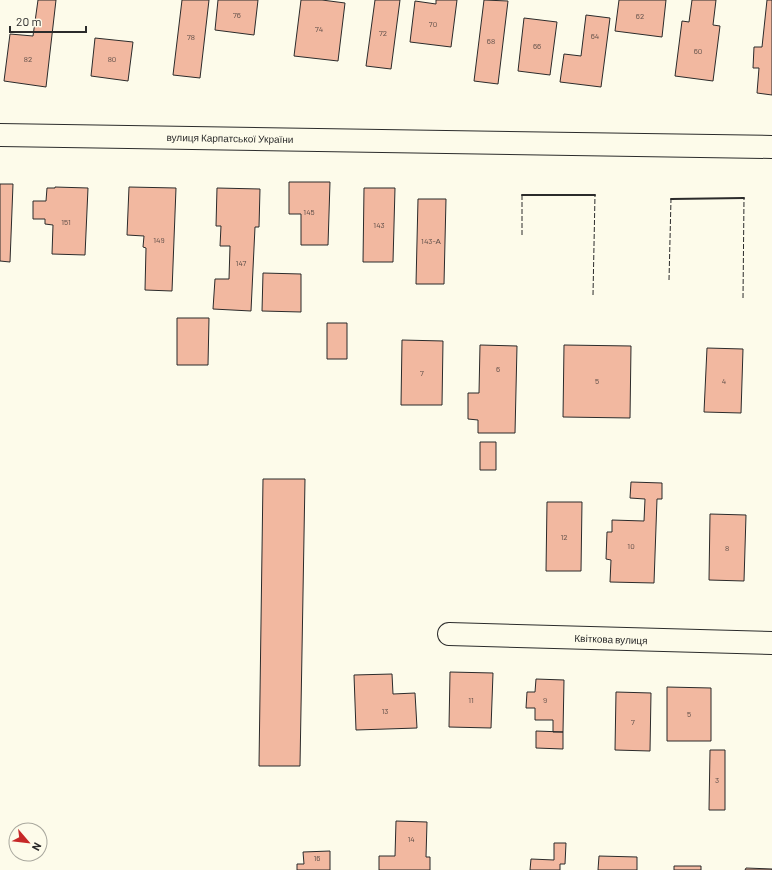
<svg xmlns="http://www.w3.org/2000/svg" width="772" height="870" font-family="Barlow,sans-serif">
	<rect width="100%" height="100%" fill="#fdfbea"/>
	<path fill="#f2b8a0" stroke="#2b2b2b" d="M 38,0 L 56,0 L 46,87 L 4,81 L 10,34 L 33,36 Z
		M 182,0 L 209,0 L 200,78 L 173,75 Z
		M 218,0 L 258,0 L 254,35 L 215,30 Z
		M 301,0 L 322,0 L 345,3 L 338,61 L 294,56 Z
		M 375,0 L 400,0 L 391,69 L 366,66 Z
		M 436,0 L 457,0 L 451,47 L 410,42 L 415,1 L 436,4 Z
		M 484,0 L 508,1 L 498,84 L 474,81 Z
		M 619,0 L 666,0 L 662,37 L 615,31 Z
		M 692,0 L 716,0 L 713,25 L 720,26 L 713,81 L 675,76 L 682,21 L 689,22 Z
		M 767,0 L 772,0 L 772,95 L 757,93 L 759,68 L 753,68 L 754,47 L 762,47 Z
		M 586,15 L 610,18 L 601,87 L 560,82 L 564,54 L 581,56 Z
		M 524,18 L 557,22 L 550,75 L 518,71 Z
		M 95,38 L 133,42 L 128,81 L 91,76 Z
		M 289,182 L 330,182 L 328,245 L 301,245 L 301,214 L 289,214 Z
		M 0,184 L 13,184 L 10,262 L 0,261 Z
		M 55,187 L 88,188 L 85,255 L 52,254 L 53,225 L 45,224 L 45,219 L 33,219 L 33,201 L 46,201 L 47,188 L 55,188 Z
		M 129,187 L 176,188 L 172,291 L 145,290 L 146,248 L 143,247 L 144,236 L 127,235 Z
		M 217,188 L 260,189 L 259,227 L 255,227 L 251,311 L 213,309 L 215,279 L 229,279 L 230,246 L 220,246 L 221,226 L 216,226 Z
		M 364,188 L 395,188 L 393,262 L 363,262 Z
		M 418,199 L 446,199 L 444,284 L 416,284 Z
		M 263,273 L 301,274 L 301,312 L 262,311 Z
		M 177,318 L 209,318 L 208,365 L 177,365 Z
		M 327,323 L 347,323 L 347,359 L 327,359 Z
		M 402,340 L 443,341 L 442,405 L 401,405 Z
		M 480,345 L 517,346 L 515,433 L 478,433 L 478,420 L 468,419 L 468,393 L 479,393 Z
		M 564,345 L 631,346 L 630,418 L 563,417 Z
		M 707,348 L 743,349 L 741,413 L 704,412 Z
		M 480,442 L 496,442 L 496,470 L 480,470 Z
		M 263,479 L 305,479 L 300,766 L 259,766 Z
		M 631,482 L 662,483 L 662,499 L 657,499 L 654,583 L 610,582 L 611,560 L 606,559 L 607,532 L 612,532 L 612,520 L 644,521 L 645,499 L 630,498 Z
		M 547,502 L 582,502 L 581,571 L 546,571 Z
		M 710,514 L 746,515 L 744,581 L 709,580 Z
		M 450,672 L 493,673 L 491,728 L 449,727 Z
		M 392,674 L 393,694 L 415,693 L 417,728 L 356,730 L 354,675 Z
		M 536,679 L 564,680 L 563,732 L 553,732 L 553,720 L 535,720 L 535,708 L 526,708 L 527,692 L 535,692 Z
		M 667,687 L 711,688 L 711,741 L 667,741 Z
		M 616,692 L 651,693 L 650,751 L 615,750 Z
		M 536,731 L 563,732 L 563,749 L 536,748 Z
		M 710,750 L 725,750 L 725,810 L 709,810 Z
		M 396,821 L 427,822 L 426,857 L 430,857 L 430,870 L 379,870 L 379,856 L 395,856 Z
		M 554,843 L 566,843 L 565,864 L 560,864 L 560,870 L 530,870 L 531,859 L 554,860 Z
		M 330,851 L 330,870 L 297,870 L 297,864 L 304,864 L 303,852 Z
		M 599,856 L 637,857 L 637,870 L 598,870 Z
		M 674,866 L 701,866 L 701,870 L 674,870 Z
		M 746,868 L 772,869 L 772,870 L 745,870 Z"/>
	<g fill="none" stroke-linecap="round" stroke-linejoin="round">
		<g stroke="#2b2b2b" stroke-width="24">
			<path id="street" d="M 449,634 L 772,643"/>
		</g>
		<g stroke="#2b2b2b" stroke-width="24">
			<path id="secondary" d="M 0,135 L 772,147"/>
		</g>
		<use href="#street" stroke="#fdfbea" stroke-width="22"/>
		<use href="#secondary" stroke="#fdfbea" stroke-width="22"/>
		<path stroke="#2b2b2b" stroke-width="1" stroke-dasharray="5 2" stroke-linecap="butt" d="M 522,195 L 522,236
			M 669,280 L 671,199
			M 593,295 L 595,195
			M 743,298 L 744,198"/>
		<path stroke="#2b2b2b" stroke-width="2" d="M 522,195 L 595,195
			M 671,199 L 744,198"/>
	</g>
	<g text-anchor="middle" stroke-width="3" stroke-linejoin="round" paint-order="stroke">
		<g font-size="8" fill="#5d4e48">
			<text x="237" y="18">76</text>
			<text x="640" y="19">62</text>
			<text x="433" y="27">70</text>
			<text x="319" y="32">74</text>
			<text x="383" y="36">72</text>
			<text x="595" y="39">64</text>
			<text x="191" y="40">78</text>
			<text x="491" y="44">68</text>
			<text x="537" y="49">66</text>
			<text x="698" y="54">60</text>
			<text x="28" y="62">82</text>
			<text x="112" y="62">80</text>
			<text x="309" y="215">145</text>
			<text x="66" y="225">151</text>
			<text x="379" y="228">143</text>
			<text x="159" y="243">149</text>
			<text x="431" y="244">143-А</text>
			<text x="241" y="266">147</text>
			<text x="498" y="372">6</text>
			<text x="422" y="376">7</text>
			<text x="597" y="384">5</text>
			<text x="724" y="384">4</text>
			<text x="564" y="540">12</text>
			<text x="631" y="549">10</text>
			<text x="727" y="551">8</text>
			<text x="471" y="703">11</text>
			<text x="545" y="703">9</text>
			<text x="385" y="714">13</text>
			<text x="689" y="717">5</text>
			<text x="633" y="725">7</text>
			<text x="717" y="783">3</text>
			<text x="411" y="842">14</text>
			<text x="317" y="861">16</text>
		</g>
		<g font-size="10" fill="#2b2b2b" stroke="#fdfbea">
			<text transform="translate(230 138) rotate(1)" y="4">вулиця Карпатської України</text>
			<text transform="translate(611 639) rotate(2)" y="4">Квіткова вулиця</text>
		</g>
	</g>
	<g transform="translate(28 842) rotate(118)"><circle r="19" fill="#fdfbea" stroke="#a9a89e"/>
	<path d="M0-3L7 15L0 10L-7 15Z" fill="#c62828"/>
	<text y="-6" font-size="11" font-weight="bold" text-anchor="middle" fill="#2b2b2b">N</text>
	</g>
	<path d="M10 26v6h76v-6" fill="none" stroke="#2b2b2b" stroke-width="2"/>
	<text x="16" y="26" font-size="12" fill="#2b2b2b" stroke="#fdfbea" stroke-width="3" paint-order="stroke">20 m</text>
</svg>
